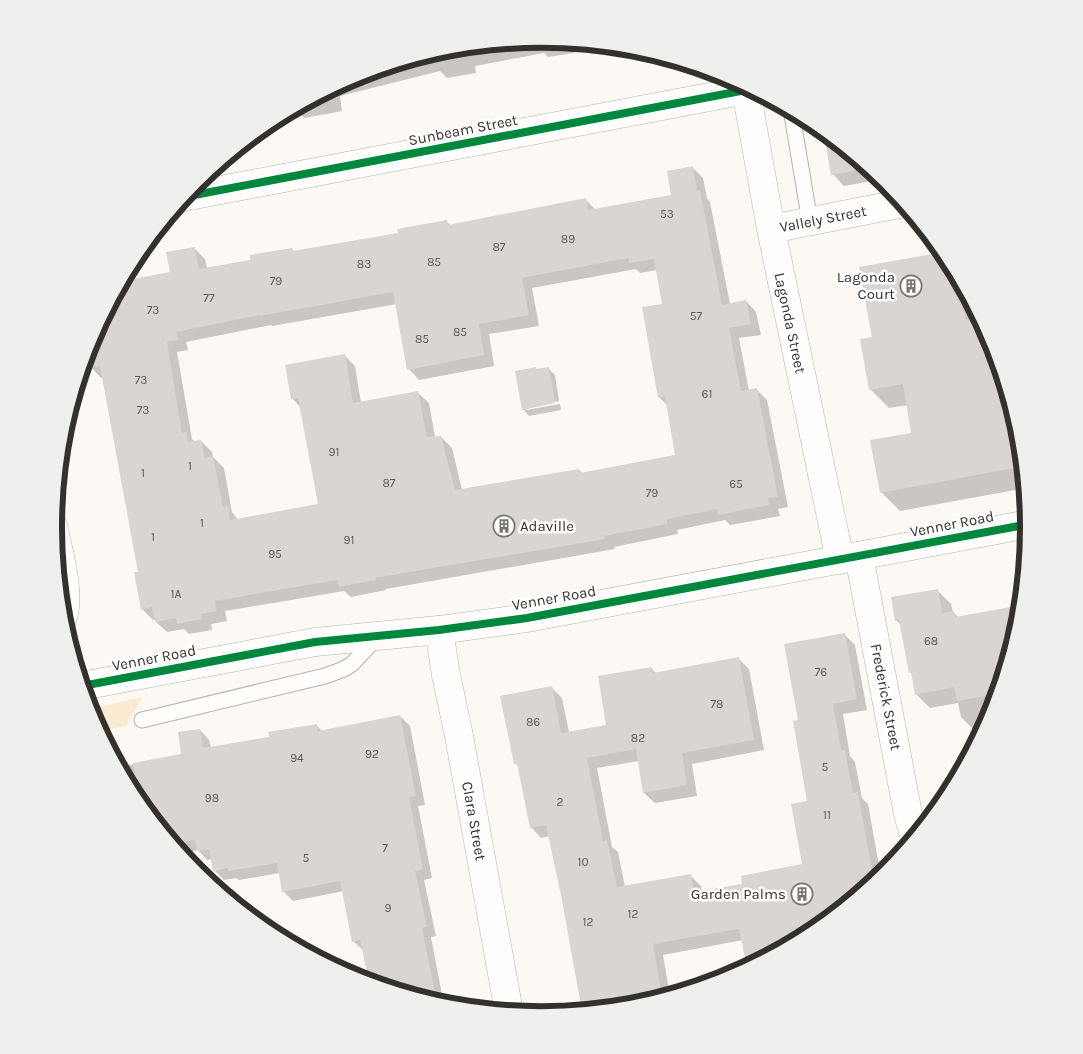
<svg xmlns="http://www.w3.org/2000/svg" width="1083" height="1054" font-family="Karla,sans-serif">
	<rect width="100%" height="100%" fill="#fcf8f4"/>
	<path fill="#fcebd2" d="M 143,697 L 126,726 L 100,731 L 89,709 Z"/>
	<path fill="#0003" fill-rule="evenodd" d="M 542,39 L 590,44 L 573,46 L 574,53 L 548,57 L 544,53 L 475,66 L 476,73 L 447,78 L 440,71 L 340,96 L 342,111 L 305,118 L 302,116 L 269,122 L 355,76 L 447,48 Z
		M 626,47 L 637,48 L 649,52 L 634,55 Z
		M 839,142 L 883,179 L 844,186 L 833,174 Z
		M 692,167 L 703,178 L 707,198 L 710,202 L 730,304 L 746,301 L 756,312 L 761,335 L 739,338 L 749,391 L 756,389 L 767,400 L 788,507 L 778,509 L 780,516 L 730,525 L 725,520 L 677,530 L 678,534 L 614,547 L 615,549 L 386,589 L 386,590 L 351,597 L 344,591 L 225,611 L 227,621 L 211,624 L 212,630 L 189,634 L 184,629 L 167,632 L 156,622 L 156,619 L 153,620 L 142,609 L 139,573 L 103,377 L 101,378 L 91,367 L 88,350 L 91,340 L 121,283 L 172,273 L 194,248 L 205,259 L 207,268 L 252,261 L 292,249 L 295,252 L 399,234 L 446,221 L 451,226 L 585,199 L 596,210 L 673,196 ZM 636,269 L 640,273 L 657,270 L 663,305 L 659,397 L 668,406 L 676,456 L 583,474 L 579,470 L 462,490 L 452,448 L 441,437 L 435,437 L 429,403 L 418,393 L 361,403 L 355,366 L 344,355 L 292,398 L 301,408 L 320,505 L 238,520 L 232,512 L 224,468 L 213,457 L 212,452 L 201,441 L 195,442 L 192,439 L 177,352 L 188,350 L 186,342 L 271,325 L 272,326 L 397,304 L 409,369 L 419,380 L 494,366 L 489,334 L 539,326 L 532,288 Z
		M 946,253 L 993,340 L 1020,432 L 1026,488 L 900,511 L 881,492 L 913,434 L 908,405 L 889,408 L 870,389 L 873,338 L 860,268 Z
		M 548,368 L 555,375 L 559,401 L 526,408 L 526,410 L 560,404 L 561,410 L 529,416 L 523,409 L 537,370 Z
		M 937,590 L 951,604 L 953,612 L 958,617 L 1022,606 L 1020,623 L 992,714 L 984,729 L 975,731 L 961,717 L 958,703 L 930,708 L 916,694 L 913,675 L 910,672 L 901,625 L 896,620 Z
		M 844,634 L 855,645 L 867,710 L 843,714 L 850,756 L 855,762 L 862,798 L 868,804 L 881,877 L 813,933 L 748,967 L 743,940 L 663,955 L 670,996 L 636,1006 L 583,1011 L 563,895 L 550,836 L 541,838 L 531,827 L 519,766 L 515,763 L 551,687 L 562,698 L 569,732 L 607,726 L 651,668 L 657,674 L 739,659 L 749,669 L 764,750 L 692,764 L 697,796 L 655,803 L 644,793 L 639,761 L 597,768 L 612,847 L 618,852 L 625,887 L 691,876 L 701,886 L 702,892 L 744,885 L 803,865 L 808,802 L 799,721 Z
		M 400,716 L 410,726 L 425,805 L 418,806 L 432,878 L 424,880 L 436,936 L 431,937 L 444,1005 L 370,983 L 364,951 L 353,941 L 344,891 L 293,901 L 283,891 L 280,873 L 239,880 L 236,878 L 224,880 L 214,870 L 212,859 L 207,860 L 198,850 L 181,854 L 135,798 L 119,767 L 183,755 L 200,730 L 209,740 L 211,748 L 270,738 L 317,726 L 323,732 Z"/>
	<path fill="#d8d5d2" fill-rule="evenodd" d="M 823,129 L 854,155 L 870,168 L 831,175 Z
		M 693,166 L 697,190 L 700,190 L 722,305 L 746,300 L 751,324 L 729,328 L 741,391 L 757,388 L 778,497 L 768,498 L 769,505 L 718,515 L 717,509 L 667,519 L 667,524 L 604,536 L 605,539 L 375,578 L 376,580 L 339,587 L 338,580 L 215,601 L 217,611 L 201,614 L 202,619 L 177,624 L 176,618 L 155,622 L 152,607 L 141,610 L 134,572 L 138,572 L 100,366 L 89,367 L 87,352 L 91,340 L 122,281 L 170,272 L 166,252 L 195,247 L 199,269 L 250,260 L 250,255 L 292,248 L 293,251 L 398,233 L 397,229 L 447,220 L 448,225 L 586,198 L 588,210 L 671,195 L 667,171 ZM 628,258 L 629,263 L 654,259 L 662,304 L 642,307 L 658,398 L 665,396 L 675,455 L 580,473 L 579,469 L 455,490 L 441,436 L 427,437 L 418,391 L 353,403 L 345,354 L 285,365 L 291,399 L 298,398 L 318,504 L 230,520 L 228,506 L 223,507 L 213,456 L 205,458 L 201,440 L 188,442 L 186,432 L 182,433 L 167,342 L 178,340 L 176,332 L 260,315 L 260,316 L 393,292 L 407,370 L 484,355 L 479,324 L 529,315 L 522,278 Z
		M 944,252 L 958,276 L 966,320 L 980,317 L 992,339 L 1003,399 L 1010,397 L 1020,432 L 1024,466 L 880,493 L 870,440 L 911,433 L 903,384 L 869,390 L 860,339 L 872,337 L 859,267 Z
		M 536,367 L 536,369 L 549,367 L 555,403 L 522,410 L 515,371 Z
		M 938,589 L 942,613 L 954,611 L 955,617 L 1022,605 L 1020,623 L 999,694 L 957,701 L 954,687 L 915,695 L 911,672 L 909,673 L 899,620 L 895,621 L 891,597 Z
		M 845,633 L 857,699 L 833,704 L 841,750 L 845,750 L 853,793 L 858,792 L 874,883 L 813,933 L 747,968 L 739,929 L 653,944 L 661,991 L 646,994 L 647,1003 L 636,1006 L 582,1011 L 561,895 L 546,825 L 530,828 L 517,763 L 514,764 L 500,696 L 552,686 L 561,733 L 606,725 L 598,676 L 652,667 L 653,673 L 739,657 L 754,740 L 682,753 L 687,785 L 643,793 L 636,749 L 587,758 L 603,841 L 607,840 L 617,887 L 691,874 L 694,892 L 742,884 L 741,876 L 802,864 L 791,804 L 807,801 L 793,721 L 798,720 L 784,644 Z
		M 400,715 L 416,796 L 409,797 L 423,869 L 415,871 L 427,927 L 422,928 L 435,993 L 416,997 L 369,982 L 360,940 L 352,942 L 340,881 L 282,892 L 277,863 L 228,871 L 228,868 L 213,871 L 209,849 L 197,851 L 195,840 L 173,844 L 141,805 L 133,763 L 181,754 L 178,732 L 200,729 L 203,748 L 269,737 L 268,732 L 317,724 L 318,731 Z"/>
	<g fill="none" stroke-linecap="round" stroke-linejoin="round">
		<g stroke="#b5b2ae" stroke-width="17">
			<path id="lane" d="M 791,109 L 810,222
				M 142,720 L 325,676 L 344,669 L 352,664 L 378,636"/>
		</g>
		<g stroke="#b5b2ae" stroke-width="29">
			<path id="street" d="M 745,85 L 771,229 L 840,560
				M 184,197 L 746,90
				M 771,229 L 904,203
				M 53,526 C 58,549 72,598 62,619
				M 859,556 L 908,814 L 915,838
				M 439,630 L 446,675 L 459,736 L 509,1012"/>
		</g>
		<g stroke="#b5b2ae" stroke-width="29">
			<path id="secondary" d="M 82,686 L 315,642 L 439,630 L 527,618 L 1029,524"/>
		</g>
		<use href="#lane" stroke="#fffefd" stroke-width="15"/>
		<use href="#street" stroke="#fffefd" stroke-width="28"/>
		<use href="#secondary" stroke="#fffefd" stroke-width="28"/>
		<g stroke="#fff" stroke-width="11">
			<path id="cycleway" d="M 184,197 L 746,90
				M 82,686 L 315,642 L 439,630 L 527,618 L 1029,524"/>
		</g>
		<use href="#cycleway" stroke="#00873e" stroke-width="8"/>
	</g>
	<defs>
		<g id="building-ring" transform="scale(1.125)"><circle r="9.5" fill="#fff" stroke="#797773" stroke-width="1.5"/><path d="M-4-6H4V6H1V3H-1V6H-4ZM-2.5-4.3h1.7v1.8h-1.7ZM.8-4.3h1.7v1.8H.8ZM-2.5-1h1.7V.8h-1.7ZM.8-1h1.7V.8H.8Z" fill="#797773"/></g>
	</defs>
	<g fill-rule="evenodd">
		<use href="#building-ring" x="911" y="286"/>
		<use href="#building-ring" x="504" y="526"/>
		<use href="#building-ring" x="802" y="894"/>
	</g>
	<g text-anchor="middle" stroke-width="5" stroke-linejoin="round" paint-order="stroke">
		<g font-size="12" fill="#5c5a56">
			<text x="667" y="218">53</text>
			<text x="568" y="243">89</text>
			<text x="499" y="251">87</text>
			<text x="434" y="266">85</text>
			<text x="364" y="268">83</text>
			<text x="276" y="285">79</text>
			<text x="209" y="302">77</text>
			<text x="153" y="314">73</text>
			<text x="696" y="320">57</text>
			<text x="460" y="336">85</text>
			<text x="422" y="343">85</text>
			<text x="141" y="384">73</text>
			<text x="707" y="398">61</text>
			<text x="143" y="414">73</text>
			<text x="334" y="456">91</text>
			<text x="190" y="470">1</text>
			<text x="143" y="477">1</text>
			<text x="389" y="487">87</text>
			<text x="736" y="488">65</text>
			<text x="652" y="497">79</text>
			<text x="202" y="527">1</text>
			<text x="153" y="541">1</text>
			<text x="349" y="544">91</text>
			<text x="275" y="558">95</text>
			<text x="176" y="598">1A</text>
			<text x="931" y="645">68</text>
			<text x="821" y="676">76</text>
			<text x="717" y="708">78</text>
			<text x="533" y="726">86</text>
			<text x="638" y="742">82</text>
			<text x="372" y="758">92</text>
			<text x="297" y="762">94</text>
			<text x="825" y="771">5</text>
			<text x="212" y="802">98</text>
			<text x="560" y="806">2</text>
			<text x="827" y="819">11</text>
			<text x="385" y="852">7</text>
			<text x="306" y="862">5</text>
			<text x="583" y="866">10</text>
			<text x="388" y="912">9</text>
			<text x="633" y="918">12</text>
			<text x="588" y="926">12</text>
		</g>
		<g font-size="15" fill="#33312d" stroke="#fff">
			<text transform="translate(463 130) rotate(-11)" y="5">Sunbeam Street</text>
			<text transform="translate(823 219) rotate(-11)" y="5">Vallely Street</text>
			<text transform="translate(790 323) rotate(78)" y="5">Lagonda Street</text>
			<text transform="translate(952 524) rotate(-11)" y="5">Venner Road</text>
			<text transform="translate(554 598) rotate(-10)" y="5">Venner Road</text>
			<text transform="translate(154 658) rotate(-11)" y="5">Venner Road</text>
			<text transform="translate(886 697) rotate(79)" y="5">Frederick Street</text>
			<text transform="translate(474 821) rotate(80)" y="5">Clara Street</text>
		</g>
		<g font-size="15" fill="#33312d" stroke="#fff" text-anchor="end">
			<text x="895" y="282">Lagonda<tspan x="895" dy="17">Court</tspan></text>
			<text x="520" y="531" text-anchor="start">Adaville</text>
			<text x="786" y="899">Garden Palms</text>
		</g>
	</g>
	<path d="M0 0H1083V1054H0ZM62 527a479 479 0 1 1 958 0a479 479 0 1 1-958 0Z" fill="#efefee" fill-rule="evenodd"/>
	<path fill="none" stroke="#33312d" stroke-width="6" d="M62 527a479 479 0 1 1 958 0a479 479 0 1 1-958 0Z"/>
</svg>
